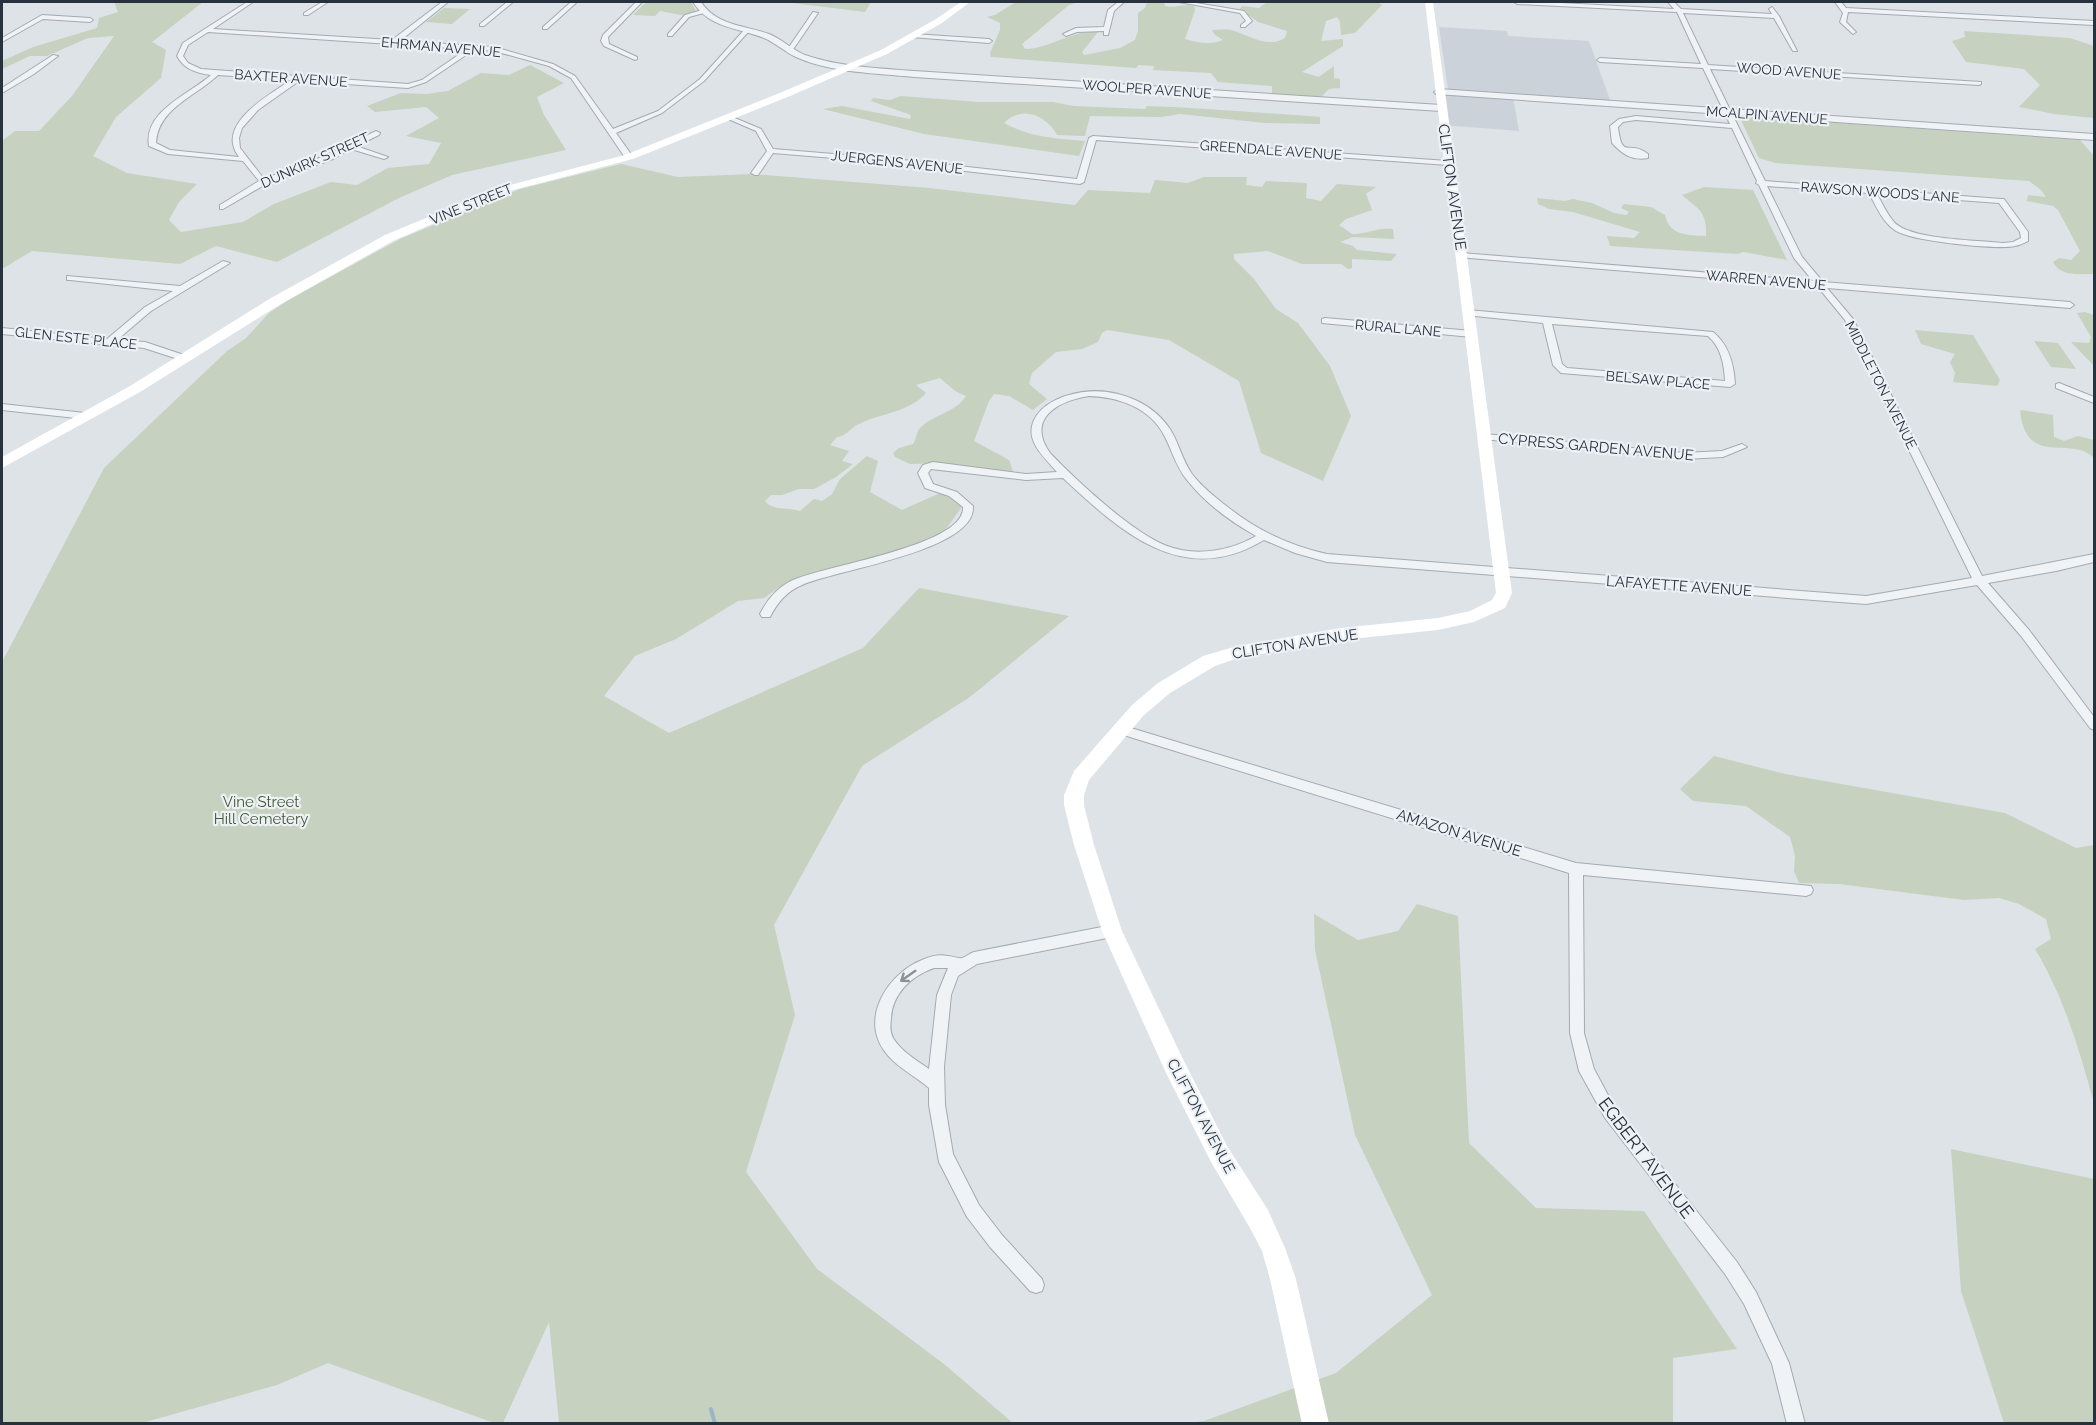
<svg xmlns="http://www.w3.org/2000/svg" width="2096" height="1425" font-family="Raleway,sans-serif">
	<rect width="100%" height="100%" fill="#dee3e7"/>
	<path fill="#ccd2d9" d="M 1439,27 L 1507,31 L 1508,36 L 1589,41 L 1610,100 L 1448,89 Z
		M 1439,92 L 1513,97 L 1519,131 L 1443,125 Z"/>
	<path fill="#c6d1bf" d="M 114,2 L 203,2 L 152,42 L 166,50 L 161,78 L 116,117 L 93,156 L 127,173 L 197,184 L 179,202 L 169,220 L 181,232 L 243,222 L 274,204 L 331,182 L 357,185 L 388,168 L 429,164 L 441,143 L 406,136 L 439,118 L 426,107 L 375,112 L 367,106 L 401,93 L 427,94 L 448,91 L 481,73 L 509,75 L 530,65 L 564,83 L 537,97 L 544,115 L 566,150 L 452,175 L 399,198 L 277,262 L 216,246 L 180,264 L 32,251 L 2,269 L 2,141 L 15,131 L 39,131 L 72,96 L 114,36 L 88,38 L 47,56 L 30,56 L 2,69 L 2,61 L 33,47 L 97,28 L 99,18 L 118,12 Z
		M 646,2 L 691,2 L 697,13 L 686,16 L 660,11 L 655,16 L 633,15 Z
		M 784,2 L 871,2 L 865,12 Z
		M 1016,2 L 1078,2 L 1069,5 L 1022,44 L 1025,49 C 1050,49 1071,30 1098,32 L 1082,52 L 1084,55 L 1120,48 L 1135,40 L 1138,31 L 1138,13 L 1145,8 L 1147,2 L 1164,2 L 1165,6 C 1176,9 1180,3 1194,6 L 1195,10 L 1185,39 C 1198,43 1211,45 1223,40 L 1214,34 L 1212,30 C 1218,30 1225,29 1231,30 C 1250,35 1266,49 1285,38 L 1287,31 L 1258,22 L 1240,9 L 1242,6 L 1259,8 L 1267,2 L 1378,2 L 1382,5 L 1355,33 L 1341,35 L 1340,22 L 1337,17 L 1326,21 L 1321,41 L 1343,39 L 1343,46 L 1302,72 L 1319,77 L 1334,66 L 1334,78 L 1340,79 L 1340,88 L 1329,89 L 1321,97 L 1272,94 L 1272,86 L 1218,82 L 1211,73 L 1153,70 L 1154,66 L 1139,65 L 1136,68 L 991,57 L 990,53 L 1000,30 L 1000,23 L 987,17 L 995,15 Z
		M 444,8 L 470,9 L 452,24 L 426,22 Z
		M 1964,31 L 2070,38 L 2094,46 L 2094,118 L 2054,114 L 2019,107 L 2040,85 L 2024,69 L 1966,62 L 1952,41 L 1965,37 Z
		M 901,96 L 979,102 L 1053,102 L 1073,106 L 1145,109 L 1147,106 C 1205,108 1263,113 1320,117 L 1320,124 L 1265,123 L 1180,114 L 1161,117 L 1090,116 L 1085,136 L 1057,135 C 1046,115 1022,105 1004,123 C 1029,137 1057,139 1085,141 L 1079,156 L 924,134 L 823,109 L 842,106 L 910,119 L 911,115 L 871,101 L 873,98 L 890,100 Z
		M 1739,116 L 2080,140 L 2094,156 L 2094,274 C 2079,274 2061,277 2053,262 L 2059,258 L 2071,260 L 2080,251 L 2058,210 L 2053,206 L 2027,201 L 2028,195 L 2046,197 L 2041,190 L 2029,181 L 1775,163 L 1759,158 Z
		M 621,164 L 678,177 L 753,174 L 929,188 L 1075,205 L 1088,190 L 1150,193 L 1155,180 L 1188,183 L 1204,177 L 1247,177 L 1246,185 L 1262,187 L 1266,181 L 1307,183 L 1306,198 L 1321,201 L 1337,184 L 1376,187 L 1366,194 L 1372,210 L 1346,219 L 1339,225 L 1352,234 C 1367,234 1378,227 1393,229 L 1394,239 L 1353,237 L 1340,242 L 1353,246 L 1357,250 L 1397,254 L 1391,261 L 1352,259 L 1352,268 L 1348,269 L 1341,264 L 1302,264 L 1268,251 L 1234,254 L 1234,259 L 1254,279 L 1276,309 L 1298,323 L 1330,366 L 1351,416 L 1323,481 L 1261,453 L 1239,381 L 1169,340 L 1107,330 L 1102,333 L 1098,342 L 1082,349 L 1056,352 L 1032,373 L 1029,384 L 1047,399 L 1033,410 L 1009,396 L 994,394 L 989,401 L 974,441 L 1009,460 L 1014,474 L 943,463 L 910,464 L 895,457 L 893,453 L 899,448 L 913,444 C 917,438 916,431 921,427 C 935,414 956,412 966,396 L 955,391 L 940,378 L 916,385 L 926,393 C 909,413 879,413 857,425 C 850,429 846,436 837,437 L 830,445 L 849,451 L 842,461 L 853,464 L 836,477 L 814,489 L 799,489 L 782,495 L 771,495 L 765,501 C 772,511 788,507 800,511 L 814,499 L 822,501 L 832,494 L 840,479 L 867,456 L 878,461 L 870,492 L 902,510 L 940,493 L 961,503 L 961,508 L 944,532 L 923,541 L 893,554 L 813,573 L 784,584 L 764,598 L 738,601 L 676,639 L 635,656 L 604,696 L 669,733 L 863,648 L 919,588 L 1069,616 L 970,697 L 862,766 L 774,925 L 795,1015 L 746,1172 L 817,1269 L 944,1364 L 1013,1423 L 559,1423 L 549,1322 L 503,1423 L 494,1423 L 328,1363 L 277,1385 L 142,1423 L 2,1424 L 2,662 L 104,468 L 227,351 L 246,338 L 269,313 L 292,298 L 400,239 L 520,189 Z
		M 1704,187 L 1753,190 L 1787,260 L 1743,252 L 1738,254 L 1610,246 L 1607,236 L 1634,238 L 1640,232 L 1573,212 L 1549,209 L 1538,204 L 1537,198 L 1565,201 L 1573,199 L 1592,203 L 1614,213 L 1626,215 L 1629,212 L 1621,208 L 1624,204 L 1651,207 L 1665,215 C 1670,236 1687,235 1706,236 C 1707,211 1699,210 1682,195 Z
		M 2085,312 L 2094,315 L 2094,366 L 2071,342 L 2089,343 L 2091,337 L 2077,313 Z
		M 1915,330 L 1973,335 L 2000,380 L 1997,386 L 1953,382 L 1955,373 L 1950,362 L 1955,354 L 1921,344 Z
		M 2034,341 L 2058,343 L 2076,369 L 2051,367 Z
		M 2020,410 L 2053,415 L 2054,437 L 2064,441 L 2078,436 L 2094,440 L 2094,458 C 2070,434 2026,469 2020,410 Z
		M 1714,756 L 1785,774 L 2005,813 L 2076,848 L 2094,845 L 2094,1103 C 2079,1049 2064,997 2035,949 L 2051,939 L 2046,919 L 2019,904 L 1999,898 L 1964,900 L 1839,884 L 1799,883 L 1794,871 L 1795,856 L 1790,837 L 1746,806 L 1693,801 L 1680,789 Z
		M 1417,904 L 1458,916 L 1469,1143 L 1536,1208 L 1644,1211 L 1737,1349 L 1673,1358 L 1673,1423 L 1180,1424 L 1204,1421 L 1336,1373 L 1432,1295 L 1355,1135 L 1315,950 L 1314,914 L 1358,940 L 1398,931 Z
		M 1951,1149 L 2094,1179 L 2094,1423 L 2004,1423 L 1961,1291 Z"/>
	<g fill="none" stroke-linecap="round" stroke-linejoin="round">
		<path stroke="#99b5c7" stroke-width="4" d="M 711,1409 L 715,1424"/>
		<g stroke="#a3aab1" stroke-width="2">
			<path id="minor" d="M 247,2 L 253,2 L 213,29 L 392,40 L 442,2 L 448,2 L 400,41 L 494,47 L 553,64 L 575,76 L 613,129 L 658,111 L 700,79 L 745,29 L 750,30 L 704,81 L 662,113 L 616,133 L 633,157 L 629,159 L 626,159 L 571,78 L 549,66 L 494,51 L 475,49 L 426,82 L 408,88 L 299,81 L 258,110 L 242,128 L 239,138 L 240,148 L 264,179 L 327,155 L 376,131 L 380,133 L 379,135 L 356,146 L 388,157 L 384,159 L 351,149 L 333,159 L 266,184 L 223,209 L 220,209 L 220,205 L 259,181 L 243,161 L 168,154 L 149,146 C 143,111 190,94 211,75 C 196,73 184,69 177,56 L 183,43 ZM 208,32 L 467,49 L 422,80 L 408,84 L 201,69 L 188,63 L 183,56 L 188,45 ZM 218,75 L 291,80 C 269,95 214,125 239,157 L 170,150 L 156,143 C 158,108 195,97 218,75 Z
				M 322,2 L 328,2 L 308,15 L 304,15 L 304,13 Z
				M 507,2 L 513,2 L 484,26 L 480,26 L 480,24 Z
				M 571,2 L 577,2 L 547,29 L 543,29 L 543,27 Z
				M 636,2 L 642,2 L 608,37 L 609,44 L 637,57 L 637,59 L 635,60 L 604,46 L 601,41 L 603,35 Z
				M 1118,2 L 1124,2 L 1114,11 L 1108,35 L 1104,35 L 1104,31 L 1077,32 L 1066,36 L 1063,34 L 1076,28 L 1104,27 L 1108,10 Z
				M 1179,2 L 1190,2 L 1244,11 L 1252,21 L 1245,27 L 1241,27 L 1241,25 L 1246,21 L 1240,13 Z
				M 1514,2 L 1541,2 L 1674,9 L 1668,2 L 1674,2 L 1681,9 L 1772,14 L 1769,9 L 1772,7 L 1779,16 L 1797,51 L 1793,51 L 1774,18 L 1683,13 L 1708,65 L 1981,82 L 1981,84 L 1979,85 L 1710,69 L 1765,181 L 2001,199 L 2004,199 L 2028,232 L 2028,241 C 2024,243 2020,245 2015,246 C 1996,250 1912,241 1896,231 C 1883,223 1876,206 1869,193 L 1767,186 L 1802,257 L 1823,282 L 2070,302 L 2074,305 L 2070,308 L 1827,288 L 1853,319 L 1982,576 L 2094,554 L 2094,562 L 2056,571 L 1988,583 L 2029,630 L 2094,717 L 2094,730 L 2090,728 L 2021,636 L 1977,585 L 1866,604 L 1327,562 L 1295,553 L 1264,540 C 1183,589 1121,532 1063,478 L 1026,480 L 931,469 L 928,473 L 933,484 L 957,492 L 973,506 C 977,551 834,570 802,585 C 787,591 777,603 770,617 L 762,617 L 760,614 C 767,600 777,588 791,581 C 820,566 966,546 963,507 L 949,496 L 925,488 L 918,473 L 923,465 L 933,462 L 1026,474 L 1057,472 C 1046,459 1028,444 1032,426 C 1036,409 1054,399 1069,395 C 1104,384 1149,397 1170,429 C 1179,443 1182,460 1192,474 C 1202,487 1216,498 1229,508 C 1258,531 1291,546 1327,554 L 1866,596 L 1972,578 L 1845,320 L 1818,287 L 1458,257 L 1457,255 L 1461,253 L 1813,281 L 1794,258 L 1759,185 L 1756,183 L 1757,181 L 1732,128 L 1636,120 L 1623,122 L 1618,127 C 1622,161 1629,139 1648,154 L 1648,158 C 1632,161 1622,154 1612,143 L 1610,126 L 1619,119 L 1636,116 L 1730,124 L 1703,68 L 1600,62 L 1597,60 L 1600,58 L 1701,64 L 1677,12 L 1517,4 ZM 1877,194 L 1999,203 L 2020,232 L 2021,238 L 2013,242 L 2003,243 C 1978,240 1910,240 1894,222 C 1887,214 1882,203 1877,194 ZM 1089,396 C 1118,397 1149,407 1164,435 C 1172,450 1176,467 1187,480 C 1205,503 1231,522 1256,536 C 1230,551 1196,557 1167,546 C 1131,532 1076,480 1050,453 C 1026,419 1057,401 1089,396 Z
				M 1835,2 L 1841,2 L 1846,8 L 2094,21 L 2094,25 L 1848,12 L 1846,22 L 1856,32 L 1853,34 L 1840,22 L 1843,13 Z
				M 702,10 L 704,13 L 689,17 L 672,36 L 668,36 L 668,34 L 685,15 Z
				M 813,12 L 818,13 L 792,51 L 788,51 L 787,50 Z
				M 42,15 L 90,18 L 93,20 L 90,22 L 43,19 L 2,42 L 2,38 Z
				M 913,34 L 989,39 L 992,41 L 989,43 L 911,37 L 910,36 Z
				M 53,55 L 58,56 L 34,74 L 2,93 L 2,88 Z
				M 726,116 L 730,116 L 761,129 L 773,149 L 894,159 L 1077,179 L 1089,138 L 1093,136 L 1448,161 L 1452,163 L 1448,165 L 1096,140 L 1084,182 L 1080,184 L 894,163 L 773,153 L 758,175 L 755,175 L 751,173 L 767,151 L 756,131 L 726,118 Z
				M 223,261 L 230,263 L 151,311 L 117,340 L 145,342 L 187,356 L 187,360 L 181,360 L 144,348 L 2,334 L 2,328 L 107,339 L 145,307 L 173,291 L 70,280 L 67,280 L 67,276 L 180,286 Z
				M 1468,310 L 1713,332 C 1729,345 1734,364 1735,384 L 1730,387 L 1561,373 L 1553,365 L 1543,323 L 1465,315 L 1464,313 ZM 1552,324 L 1708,336 C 1721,347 1724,364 1725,381 L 1567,368 L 1562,364 Z
				M 1325,318 L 1472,331 L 1476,334 L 1472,337 L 1322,323 L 1322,319 Z
				M 2059,383 L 2094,397 L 2094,403 L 2056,388 L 2056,384 Z
				M 2,404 L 85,413 L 90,416 L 85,419 L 2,410 Z
				M 1485,434 L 1685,453 L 1722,451 L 1742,444 L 1747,447 L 1723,457 L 1685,459 L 1482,439 L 1480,437 Z
				M 1121,725 L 1576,863 L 1811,886 L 1813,890 L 1811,894 L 1806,896 L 1583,875 L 1584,1033 L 1594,1069 L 1615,1108 L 1737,1262 L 1756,1292 L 1789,1363 L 1805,1424 L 1787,1424 L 1772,1364 L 1744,1304 L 1725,1274 L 1605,1118 L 1579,1071 L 1570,1033 L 1569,873 L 1117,733 L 1115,730 L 1117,727 Z
				M 1112,925 L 1117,927 L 1119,931 L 1117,935 L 1112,937 L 977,964 L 958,976 L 951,995 L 944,1067 L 945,1105 L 953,1154 L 979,1205 L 1002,1235 L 1042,1279 L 1044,1285 L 1042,1291 L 1036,1293 L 1030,1291 L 990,1247 L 967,1217 L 939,1162 L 929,1105 L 929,1088 C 914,1075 894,1066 883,1049 C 861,1016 889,973 922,960 C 931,956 939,954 948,956 C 952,956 959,959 962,958 C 966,957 970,953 974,952 ZM 934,968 L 948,968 L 937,995 L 929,1069 C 916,1060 901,1051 893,1038 C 890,1032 890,1026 891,1019 C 892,994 911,976 934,968 Z"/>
		</g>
		<g stroke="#a3aab1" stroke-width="2">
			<path id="tertiary" d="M 693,2 L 701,2 C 717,26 744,25 769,34 C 782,39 792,50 805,55 C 839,67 878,68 914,71 L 1441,105 L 1446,108 L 1441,111 L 914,77 C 876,73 831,73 796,57 C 785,52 776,43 764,38 C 737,27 710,29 693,2 Z
				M 1439,89 L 2094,134 L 2094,140 L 1436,94 L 1434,92 Z"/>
		</g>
		<use href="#minor" fill="#f0f3f6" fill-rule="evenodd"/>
		<use href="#tertiary" fill="#f0f3f6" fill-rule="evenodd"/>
		<path fill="#fff" fill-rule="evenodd" d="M 961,2 L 970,2 L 942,23 L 887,54 L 790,96 L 633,159 L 506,192 L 393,241 L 281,304 L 140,392 L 2,468 L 2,457 L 130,386 L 271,298 L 385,235 L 498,188 L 625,155 L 782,92 L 881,50 L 936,19 Z
			M 1425,2 L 1433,2 L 1512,593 L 1505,608 L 1474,622 L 1438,630 L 1341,640 L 1238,658 L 1215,666 L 1170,693 L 1144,715 L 1089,780 L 1084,795 L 1084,805 L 1094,845 L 1122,931 L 1182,1057 L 1227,1146 L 1268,1210 L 1285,1248 L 1296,1279 L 1329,1424 L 1302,1424 L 1270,1279 L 1262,1251 L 1250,1228 L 1211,1162 L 1166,1073 L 1102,931 L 1074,845 L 1064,805 L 1064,795 L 1074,771 L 1132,705 L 1158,683 L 1203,656 L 1237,646 L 1341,628 L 1438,618 L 1470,611 L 1492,600 L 1496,593 Z"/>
	</g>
	<defs><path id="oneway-shaft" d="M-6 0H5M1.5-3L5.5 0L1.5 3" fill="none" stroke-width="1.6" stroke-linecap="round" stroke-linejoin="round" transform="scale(1.5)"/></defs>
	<use stroke="#8c929a" href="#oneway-shaft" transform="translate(908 976) rotate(145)"/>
	<g text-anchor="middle" stroke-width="4.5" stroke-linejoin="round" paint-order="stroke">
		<g font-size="14" fill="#27323e" stroke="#edf1f5">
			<text transform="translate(441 47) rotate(5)" y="5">EHRMAN AVENUE</text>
			<text transform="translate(1789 71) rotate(4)" y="5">WOOD AVENUE</text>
			<text transform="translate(291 78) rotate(4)" y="5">BAXTER AVENUE</text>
			<text transform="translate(1147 89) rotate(4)" y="5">WOOLPER AVENUE</text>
			<text transform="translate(1767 115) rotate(4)" y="5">MCALPIN AVENUE</text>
			<text transform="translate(1271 150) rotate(4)" y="5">GREENDALE AVENUE</text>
			<text transform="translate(315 160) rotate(-24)" y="5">DUNKIRK STREET</text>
			<text transform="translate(897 162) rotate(6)" y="5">JUERGENS AVENUE</text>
			<text transform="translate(1880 192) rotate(4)" y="5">RAWSON WOODS LANE</text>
			<text transform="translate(471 204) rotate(-22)" y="5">VINE STREET</text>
			<text transform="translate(1766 280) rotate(5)" y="5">WARREN AVENUE</text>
			<text transform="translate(1398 328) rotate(5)" y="5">RURAL LANE</text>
			<text transform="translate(76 338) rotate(6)" y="5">GLEN ESTE PLACE</text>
			<text transform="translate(1658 380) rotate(5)" y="5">BELSAW PLACE</text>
			<text transform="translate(1881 385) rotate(63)" y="5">MIDDLETON AVENUE</text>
		</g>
		<g font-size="15" fill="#27323e" stroke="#edf1f5">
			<text transform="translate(1452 187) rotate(82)" y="5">CLIFTON AVENUE</text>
			<text transform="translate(1596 447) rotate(5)" y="5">CYPRESS GARDEN AVENUE</text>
			<text transform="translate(1679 586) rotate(4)" y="5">LAFAYETTE AVENUE</text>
			<text transform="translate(1295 644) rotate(-9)" y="5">CLIFTON AVENUE</text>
			<text transform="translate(1459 833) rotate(17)" y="5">AMAZON AVENUE</text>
			<text transform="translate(1201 1116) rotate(62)" y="5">CLIFTON AVENUE</text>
		</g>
		<g font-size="15" fill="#405935" stroke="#edf1f5">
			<text x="261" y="807">Vine Street<tspan x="261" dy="17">Hill Cemetery</tspan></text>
		</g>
		<g font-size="18" fill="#27323e" stroke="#edf1f5">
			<text transform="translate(1646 1158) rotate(53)" y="6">EGBERT AVENUE</text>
		</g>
	</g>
	<rect width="2096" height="1425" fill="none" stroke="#27323e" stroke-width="6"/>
</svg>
